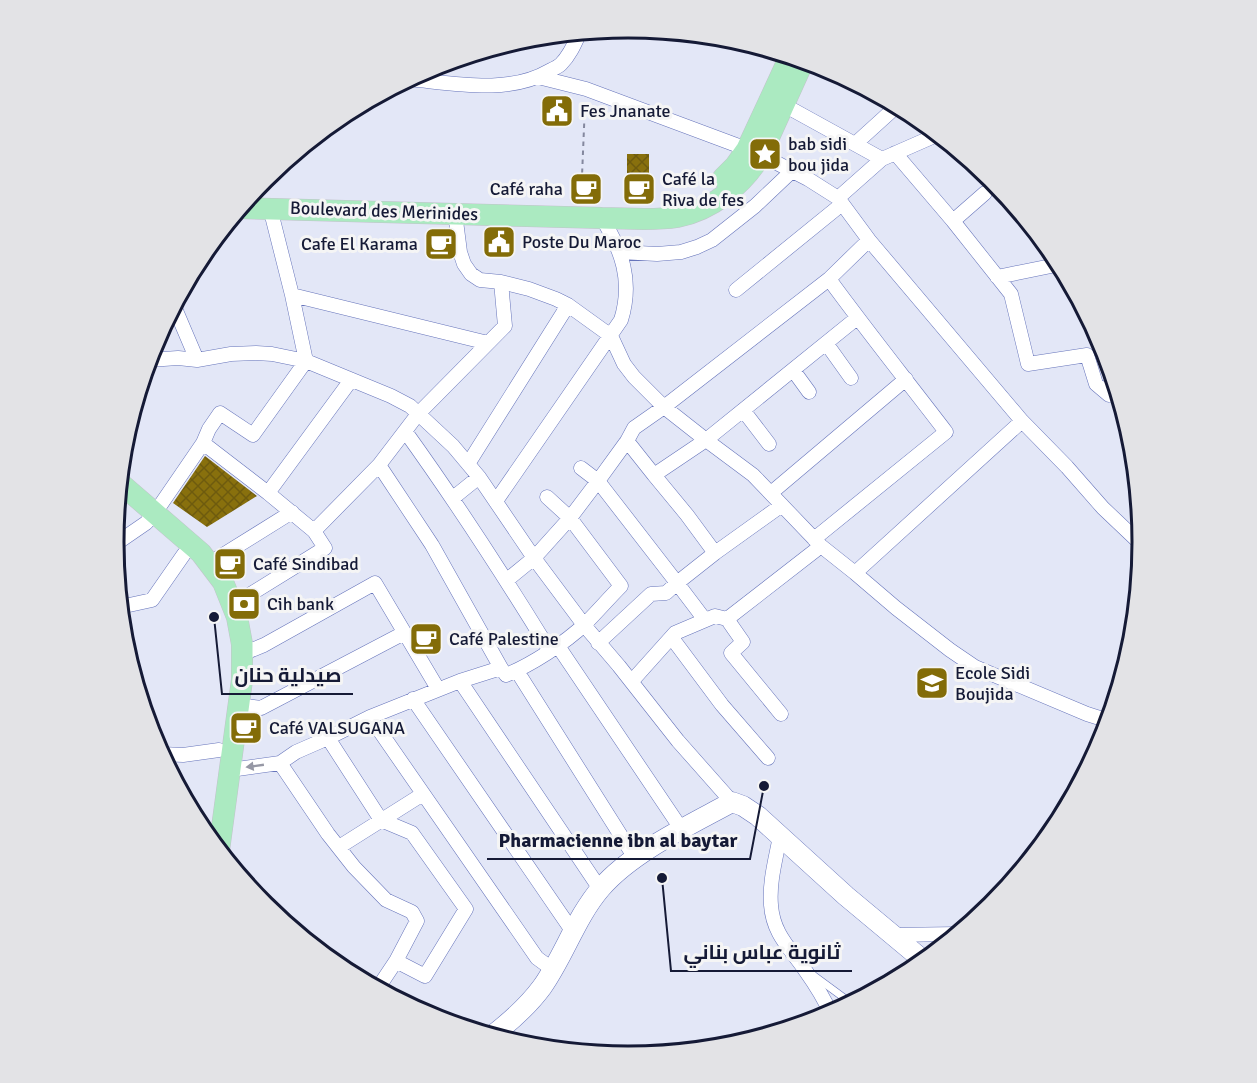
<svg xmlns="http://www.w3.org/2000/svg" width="1257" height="1083" font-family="Signika,Cairo,sans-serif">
	<defs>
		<pattern id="building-cross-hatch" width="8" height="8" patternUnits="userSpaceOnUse" patternTransform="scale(1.5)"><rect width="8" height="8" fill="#88700d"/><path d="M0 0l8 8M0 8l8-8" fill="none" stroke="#6e5b0e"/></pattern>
	</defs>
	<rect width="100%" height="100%" fill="#e3e7f7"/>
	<path fill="url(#building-cross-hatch)" d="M 627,154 L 649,154 L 649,193 L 627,192 Z
		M 205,456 L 257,496 L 207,527 L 173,503 Z"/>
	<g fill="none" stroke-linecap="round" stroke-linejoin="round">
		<g stroke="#6674bb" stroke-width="8">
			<path id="lane" d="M 813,975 L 851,1003"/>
		</g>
		<g stroke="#6674bb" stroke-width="15">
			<path id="street" d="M 538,77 L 586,89 L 747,149
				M 408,79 C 453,83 508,95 549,71 C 553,69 558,67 561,64 C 570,55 575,43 580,32
				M 784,105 L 882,159
				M 855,144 L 898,105
				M 895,153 L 953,221 L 1011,294 L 1028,364 L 1087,355 L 1096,384 L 1109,395 L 1118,392
				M 761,155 L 808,179 L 838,198 L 869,240 L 1022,421 L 1067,467 L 1103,508 L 1143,546
				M 838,198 L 882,159 L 939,134
				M 270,208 L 292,295 L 488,343
				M 455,213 L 460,252 L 464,264 L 471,274 L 480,280 L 501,282 L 529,289 L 556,299 L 568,305 L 611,336 L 624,364 L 634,377 L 664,407 L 706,440 L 753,475 L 821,546 L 855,573
				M 953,221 L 985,193
				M 620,252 L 657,254 L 681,252 L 697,247 L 712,240 L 755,206 L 792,171
				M 997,277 L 1061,264
				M 736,290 L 842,204
				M 174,306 L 197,360
				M 826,343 L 851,378
				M 149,360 L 178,358 L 197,360 L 231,354 L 256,353 L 272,354 L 306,361 L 391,396 L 410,406 L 453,446 L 479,477 L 534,558 L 584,625 L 619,666 L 678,741 L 732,802
				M 793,370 L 809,392
				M 743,410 L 769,444
				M 1022,421 L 855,573 L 896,608 L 950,650 L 975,667 L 1087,714 L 1109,721
				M 405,431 C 456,502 504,576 550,651
				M 627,441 L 654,475
				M 203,443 L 209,429 L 220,413 L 253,435 L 306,361 L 292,295
				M 468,464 L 568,305
				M 379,465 L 432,545 L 501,668
				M 581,468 L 598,481 L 677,583 L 715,553 L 687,515 L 654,475 L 706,440 L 857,318
				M 268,493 L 351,380
				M 771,493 L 906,379
				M 453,498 L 479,477
				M 496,501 L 621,320 C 633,281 622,251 602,218
				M 814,539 L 946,432 C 907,381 867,331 829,279
				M 114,545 L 146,523 L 155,513 L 203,443 L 268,493 L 314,531 L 379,465 L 418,414 L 505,326 L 501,282
				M 715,553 L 782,505
				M 210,563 L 292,512
				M 507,580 L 534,558 L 570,518 L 598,481 L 627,441 L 634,428 L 664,407 L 829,279 L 869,240
				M 233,605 L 325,548 L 314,531
				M 120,607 L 152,600 L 184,554
				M 727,619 L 743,642 L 731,653 L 781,714
				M 672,638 L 722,705 L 768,758
				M 598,643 L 651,594 L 666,593 L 677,583 L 705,620
				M 558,646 L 682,830
				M 242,654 L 264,645 L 375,583 L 438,689
				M 517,671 L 635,858
				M 460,681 L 600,889
				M 632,681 L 675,633 L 715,616 L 727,619 L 821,546
				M 413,699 L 573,932
				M 239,705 L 261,708 L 404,633
				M 370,717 L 537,958 L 552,969
				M 328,738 L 381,820 L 412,833 L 466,909 L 425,976 L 396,961
				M 162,754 L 183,755 L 219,750
				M 280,763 L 328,834 L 354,867 L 386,900 L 412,912 L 417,921 L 396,961 L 378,988
				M 230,770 L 280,763 L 296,752 L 328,738 L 370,717 L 460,681 L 501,668 L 506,675 C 531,665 565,643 585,624 C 597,612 609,598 621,586 L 570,518 L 547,497
				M 780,836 C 776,858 769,882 771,905 C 773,934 790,948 805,970 C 815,984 824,998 831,1014
				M 339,847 L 423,794
				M 891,935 L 958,934"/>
		</g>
		<g stroke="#6674bb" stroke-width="21">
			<path id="secondary" d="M 493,1035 C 511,1021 528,1006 542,987 C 564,956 576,917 601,888 C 632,852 690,825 732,802 L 743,806 L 758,816 L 846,896 L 924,961"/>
		</g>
		<g stroke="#c2c3cb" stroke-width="22">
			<path id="primary" d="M 723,178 L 735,166 L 747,149 L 785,67
				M 240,208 L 602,218 C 626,218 652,221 677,217 C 712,210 743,185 761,155 L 804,60
				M 120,483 L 201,553 L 223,582 L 237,617 L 242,644 L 242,680 L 219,850"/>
		</g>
		<path stroke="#84889e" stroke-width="2" stroke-dasharray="4.5 4.5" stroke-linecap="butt" d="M 581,200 L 585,104"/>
		<use href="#lane" stroke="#fff" stroke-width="7"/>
		<use href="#street" stroke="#fff" stroke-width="14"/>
		<use href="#secondary" stroke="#fff" stroke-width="20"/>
		<use href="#primary" stroke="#abeac1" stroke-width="21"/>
	</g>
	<defs><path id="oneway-solid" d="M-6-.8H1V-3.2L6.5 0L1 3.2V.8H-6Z" transform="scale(1.5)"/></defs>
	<use fill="#9698a5" href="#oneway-solid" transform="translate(255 766) rotate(172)"/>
	<defs>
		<g id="civic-square" transform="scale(1.725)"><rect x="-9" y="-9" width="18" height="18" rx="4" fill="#836c08" stroke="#f5f5f5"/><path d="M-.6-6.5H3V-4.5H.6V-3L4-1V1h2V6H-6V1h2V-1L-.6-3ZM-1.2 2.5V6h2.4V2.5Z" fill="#fff"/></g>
		<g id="sight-square" transform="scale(1.725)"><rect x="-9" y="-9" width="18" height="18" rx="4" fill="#836c08" stroke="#f5f5f5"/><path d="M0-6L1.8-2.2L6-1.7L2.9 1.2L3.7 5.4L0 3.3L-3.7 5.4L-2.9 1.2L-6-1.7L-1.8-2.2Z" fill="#fff"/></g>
		<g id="cafe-square" transform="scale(1.725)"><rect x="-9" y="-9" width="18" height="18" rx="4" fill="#836c08" stroke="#f5f5f5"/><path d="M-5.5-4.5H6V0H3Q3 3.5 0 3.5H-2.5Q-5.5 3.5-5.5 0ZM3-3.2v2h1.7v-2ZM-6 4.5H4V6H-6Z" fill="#fff"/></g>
		<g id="bank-square" transform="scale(1.725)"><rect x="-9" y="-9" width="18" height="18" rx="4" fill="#836c08" stroke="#f5f5f5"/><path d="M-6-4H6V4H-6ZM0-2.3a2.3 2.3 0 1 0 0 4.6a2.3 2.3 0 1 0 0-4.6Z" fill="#fff"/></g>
		<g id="school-square" transform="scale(1.725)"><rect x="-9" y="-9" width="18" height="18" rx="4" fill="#836c08" stroke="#f5f5f5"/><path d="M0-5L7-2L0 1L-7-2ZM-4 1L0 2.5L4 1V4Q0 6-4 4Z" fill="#fff"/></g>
	</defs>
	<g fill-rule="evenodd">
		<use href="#civic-square" x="557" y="111"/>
		<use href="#sight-square" x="765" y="154"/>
		<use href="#cafe-square" x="586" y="189"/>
		<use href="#cafe-square" x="639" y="189"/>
		<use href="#civic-square" x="499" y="242"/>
		<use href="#cafe-square" x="441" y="244"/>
		<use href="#cafe-square" x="230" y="564"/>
		<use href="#bank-square" x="244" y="604"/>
		<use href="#cafe-square" x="426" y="639"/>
		<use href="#school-square" x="932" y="683"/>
		<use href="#cafe-square" x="246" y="728"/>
	</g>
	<g text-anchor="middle" stroke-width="6" stroke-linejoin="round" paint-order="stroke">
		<g font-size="18" fill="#151a36" stroke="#f5f5f5" text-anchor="start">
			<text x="580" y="117">Fes Jnanate</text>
			<text x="788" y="150">bab sidi<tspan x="788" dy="21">bou jida</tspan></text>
			<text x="662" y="185">Café la<tspan x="662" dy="21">Riva de fes</tspan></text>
			<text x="563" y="195" text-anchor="end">Café raha</text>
			<text x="522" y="248">Poste Du Maroc</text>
			<text x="418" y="250" text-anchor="end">Cafe El Karama</text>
			<text x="253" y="570">Café Sindibad</text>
			<text x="267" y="610">Cih bank</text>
			<text x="449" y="645">Café Palestine</text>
			<text x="955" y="679">Ecole Sidi<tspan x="955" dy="21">Boujida</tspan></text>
			<text x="269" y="734">Café VALSUGANA</text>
		</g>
		<g font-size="18" fill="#151a36" stroke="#f5f5f5">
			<text transform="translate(384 211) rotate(2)" y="6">Boulevard des Merinides</text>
		</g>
	</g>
	<path d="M0 0H1257V1083H0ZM124 542a504 504 0 1 1 1008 0a504 504 0 1 1-1008 0Z" fill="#e3e3e6" fill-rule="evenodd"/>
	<path fill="none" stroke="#151a36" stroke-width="3" d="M124 542a504 504 0 1 1 1008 0a504 504 0 1 1-1008 0Z"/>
	<path fill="none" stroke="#151a36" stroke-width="2" d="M214 617L222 694H353M764 786L750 859H487M662 878L671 971H852"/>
	<g fill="#151a36" stroke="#f5f5f5" stroke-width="2">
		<circle cx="214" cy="617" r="6"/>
		<circle cx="764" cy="786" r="6"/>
		<circle cx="662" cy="878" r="6"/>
	</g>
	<g font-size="20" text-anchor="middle" font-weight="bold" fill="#151a36" stroke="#f5f5f5" stroke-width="6" stroke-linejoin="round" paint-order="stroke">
		<text x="288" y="682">صيدلية حنان</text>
		<text x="618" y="847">Pharmacienne ibn al baytar</text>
		<text x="762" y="959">ثانوية عباس بناني</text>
	</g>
</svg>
